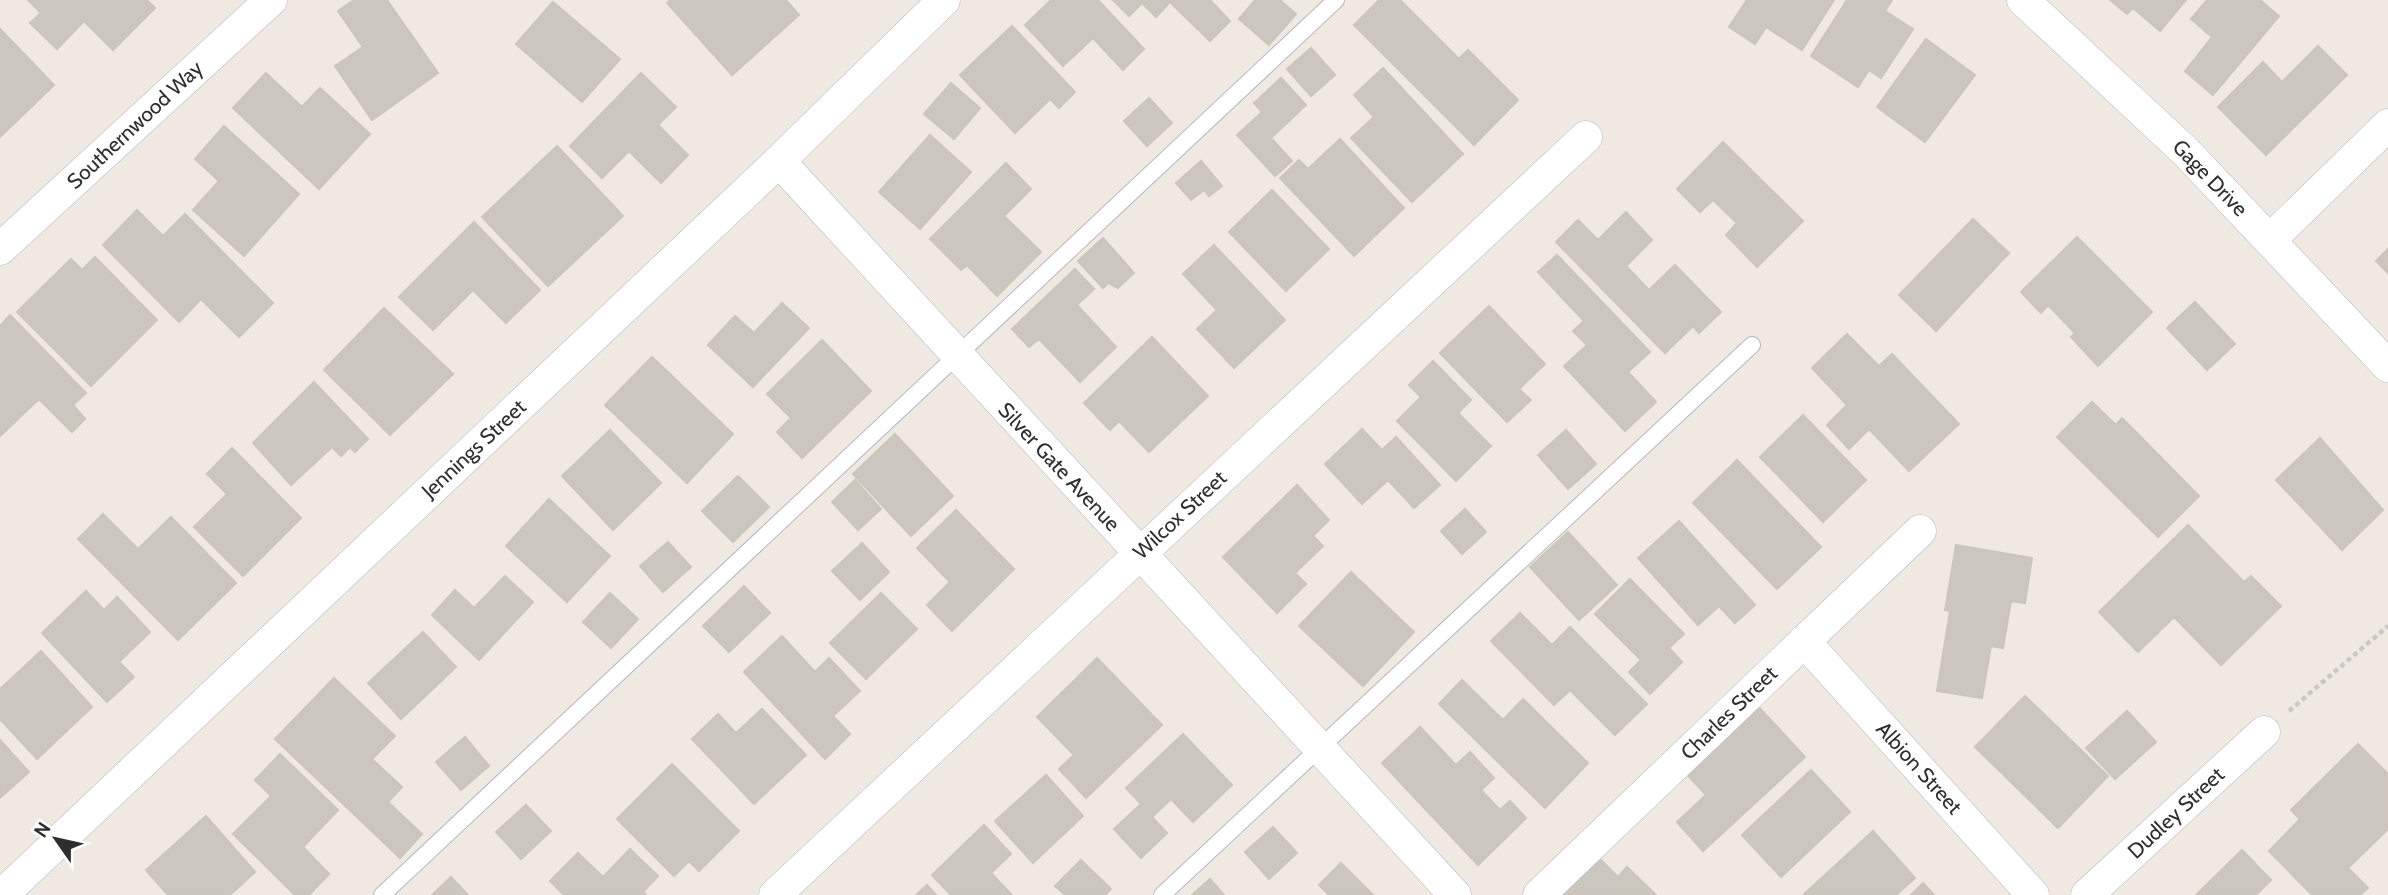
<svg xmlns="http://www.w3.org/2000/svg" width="2388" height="895" font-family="Cabin,sans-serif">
	<rect width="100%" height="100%" fill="#efe9e1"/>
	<path fill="#cbc7bf" stroke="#cbc5ba" stroke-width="2" d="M 28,0 L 147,0 L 155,8 L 113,50 L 84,21 L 57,49 L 30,23 L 41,13 Z
		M 354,0 L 387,0 L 438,73 L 372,120 L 335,66 L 363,47 L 338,11 Z
		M 671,0 L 786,0 L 799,15 L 732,75 L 667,3 Z
		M 1051,0 L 1098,0 L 1144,49 L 1123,70 L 1093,38 L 1063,66 L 1025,25 Z
		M 1113,0 L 1210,0 L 1230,21 L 1210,41 L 1170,2 L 1156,17 L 1142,3 L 1129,16 Z
		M 1255,0 L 1280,0 L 1296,14 L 1269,45 L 1239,19 Z
		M 1379,0 L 1400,0 L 1459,59 L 1468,50 L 1518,100 L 1474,145 L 1354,25 Z
		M 1747,0 L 1834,0 L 1802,50 L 1766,27 L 1755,44 L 1729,27 Z
		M 1847,0 L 1892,0 L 1885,11 L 1913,29 L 1881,78 L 1869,70 L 1858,87 L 1811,56 Z
		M 2110,0 L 2186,0 L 2160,31 L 2133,8 L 2127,14 Z
		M 2207,0 L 2260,0 L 2279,16 L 2213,95 L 2185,71 L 2212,37 L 2191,19 Z
		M 553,2 L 620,59 L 582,102 L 516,44 Z
		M 1012,26 L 1075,92 L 1059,108 L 1050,99 L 1015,133 L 960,75 Z
		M 0,29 L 54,85 L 0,137 Z
		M 1926,39 L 1975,75 L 1925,142 L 1877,107 Z
		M 2318,46 L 2347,75 L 2266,155 L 2218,107 L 2263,62 L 2282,82 Z
		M 1311,48 L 1335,75 L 1311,96 L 1287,69 Z
		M 1383,68 L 1463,154 L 1412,202 L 1351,138 L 1374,117 L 1354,95 Z
		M 266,73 L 302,107 L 320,88 L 370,134 L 319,189 L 233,108 Z
		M 641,73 L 676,107 L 658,125 L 688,155 L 661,183 L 629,151 L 602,178 L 570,146 Z
		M 1281,78 L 1306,105 L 1271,138 L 1292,161 L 1275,176 L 1237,135 L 1262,112 L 1254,103 Z
		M 951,83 L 980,108 L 954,139 L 924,114 Z
		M 1149,98 L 1172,123 L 1147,146 L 1124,121 Z
		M 224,126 L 299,194 L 244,256 L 193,210 L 219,181 L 195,159 Z
		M 930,135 L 971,172 L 920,229 L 879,192 Z
		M 1340,139 L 1404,208 L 1354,256 L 1280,178 L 1299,160 L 1308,169 Z
		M 1723,142 L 1803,221 L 1757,267 L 1726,235 L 1737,223 L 1713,200 L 1700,212 L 1677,189 Z
		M 557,146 L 623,216 L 548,286 L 482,217 Z
		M 1201,161 L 1222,186 L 1209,196 L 1204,190 L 1191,200 L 1176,183 Z
		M 1006,163 L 1031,189 L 1004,216 L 1041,252 L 997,296 L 967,265 L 961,270 L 930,239 Z
		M 1272,190 L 1329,249 L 1286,291 L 1229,232 Z
		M 137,210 L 163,236 L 185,214 L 273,303 L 239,337 L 201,299 L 179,322 L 103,245 Z
		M 1626,212 L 1652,240 L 1626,266 L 1649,290 L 1675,265 L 1721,312 L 1699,333 L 1693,326 L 1665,353 L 1556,242 L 1578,220 L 1598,240 Z
		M 1973,219 L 2009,253 L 1936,331 L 1899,295 Z
		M 474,222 L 540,290 L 506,323 L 473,290 L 433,330 L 399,297 Z
		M 2077,237 L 2152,312 L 2098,366 L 2071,337 L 2075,333 L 2048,305 L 2041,313 L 2021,292 Z
		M 1103,238 L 1134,273 L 1118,288 L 1108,283 L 1103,288 L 1078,261 Z
		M 1214,245 L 1285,320 L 1234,368 L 1197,329 L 1217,310 L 1183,274 Z
		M 2388,249 L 2388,273 L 2376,261 Z
		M 1557,255 L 1650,352 L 1628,372 L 1656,402 L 1625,431 L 1564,366 L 1587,345 L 1573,331 L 1584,321 L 1538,272 Z
		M 95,257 L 157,320 L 91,386 L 17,312 L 71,259 L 82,270 Z
		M 1075,269 L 1094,289 L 1077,305 L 1116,347 L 1080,382 L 1039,339 L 1029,347 L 1012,329 Z
		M 2195,302 L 2235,344 L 2207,370 L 2167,328 Z
		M 782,303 L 809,328 L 753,387 L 708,345 L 735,316 L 754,333 Z
		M 1489,306 L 1545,364 L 1519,389 L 1531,400 L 1507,422 L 1440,353 Z
		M 384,308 L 453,374 L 390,435 L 324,370 Z
		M 10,315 L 86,393 L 73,405 L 85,419 L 72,432 L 39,399 L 0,436 L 0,326 Z
		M 1847,334 L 1879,366 L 1892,354 L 1959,424 L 1909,471 L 1869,429 L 1849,449 L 1827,425 L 1847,405 L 1812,368 Z
		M 1152,337 L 1208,396 L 1149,452 L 1119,421 L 1110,430 L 1084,403 Z
		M 822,340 L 871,391 L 802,458 L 777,432 L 791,418 L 767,394 Z
		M 652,357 L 733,434 L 687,483 L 605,405 Z
		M 1433,361 L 1471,400 L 1458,413 L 1491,446 L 1456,481 L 1397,421 L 1421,397 L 1409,385 Z
		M 314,382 L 368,439 L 355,452 L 350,447 L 341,456 L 332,447 L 291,485 L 253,443 Z
		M 2092,402 L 2116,425 L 2122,418 L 2199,496 L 2158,537 L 2057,437 Z
		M 1803,415 L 1866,480 L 1823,522 L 1760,457 Z
		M 1362,429 L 1382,450 L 1396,437 L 1440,485 L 1414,508 L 1388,480 L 1362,504 L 1325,464 Z
		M 610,430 L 661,483 L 613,530 L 562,476 Z
		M 1566,430 L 1596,464 L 1568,489 L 1538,455 Z
		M 895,434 L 953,496 L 911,536 L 853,474 Z
		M 2320,438 L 2383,510 L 2342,550 L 2276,480 Z
		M 232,448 L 301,518 L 243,576 L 194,527 L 227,494 L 207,474 Z
		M 1737,460 L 1821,547 L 1777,589 L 1693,503 Z
		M 738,476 L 769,507 L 733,542 L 702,511 Z
		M 855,480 L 881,509 L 858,530 L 832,502 Z
		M 1297,485 L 1329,520 L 1313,536 L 1323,546 L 1295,573 L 1306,584 L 1277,613 L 1223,557 Z
		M 549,499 L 610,556 L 567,602 L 506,546 Z
		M 1465,509 L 1486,532 L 1462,554 L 1441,531 Z
		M 956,510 L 1014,569 L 952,631 L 927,605 L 950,582 L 917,548 Z
		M 103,514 L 138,549 L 171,517 L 236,583 L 178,640 L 78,539 Z
		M 1679,521 L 1755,605 L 1735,623 L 1719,606 L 1698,625 L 1638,558 Z
		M 2188,525 L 2244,582 L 2251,576 L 2281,606 L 2221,665 L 2174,617 L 2138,652 L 2099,612 Z
		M 1568,532 L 1617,585 L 1579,620 L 1530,567 Z
		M 668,542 L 691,567 L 663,592 L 640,566 Z
		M 862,543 L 889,572 L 860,600 L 832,571 Z
		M 1956,545 L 2032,558 L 2025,603 L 2011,601 L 2003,648 L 1991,646 L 1982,698 L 1937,691 L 1950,611 L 1945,610 Z
		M 1351,572 L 1414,632 L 1363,686 L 1299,626 Z
		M 505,576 L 533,602 L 479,660 L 432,615 L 455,590 L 474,608 Z
		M 1630,579 L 1684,634 L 1669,648 L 1682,662 L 1650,694 L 1629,672 L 1641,660 L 1595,614 Z
		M 744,586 L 770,613 L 729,652 L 703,626 Z
		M 86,591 L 104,610 L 117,597 L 150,632 L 119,662 L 134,677 L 107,702 L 42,633 Z
		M 610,593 L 638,619 L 611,648 L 583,622 Z
		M 881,593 L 917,629 L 866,679 L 830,643 Z
		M 1520,613 L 1552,645 L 1570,627 L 1647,704 L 1615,735 L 1570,690 L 1554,705 L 1491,641 Z
		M 423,632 L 456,667 L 401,719 L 368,683 Z
		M 782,636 L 815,672 L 829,658 L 860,691 L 833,716 L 850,734 L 825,759 L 744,672 Z
		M 41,651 L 92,707 L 37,759 L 0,719 L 0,689 Z
		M 1097,658 L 1162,725 L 1086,798 L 1059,769 L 1074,755 L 1037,717 Z
		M 334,678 L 395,736 L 372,759 L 402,787 L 388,802 L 422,834 L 400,858 L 275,739 Z
		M 1462,680 L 1503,720 L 1523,699 L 1588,763 L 1545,808 L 1439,704 Z
		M 2025,696 L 2108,776 L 2058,828 L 1975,747 Z
		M 1756,704 L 1805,757 L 1703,851 L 1677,822 L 1706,795 L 1684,771 Z
		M 762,709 L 806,755 L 754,804 L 692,739 L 718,714 L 736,733 Z
		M 2127,711 L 2156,742 L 2115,779 L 2086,748 Z
		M 1420,727 L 1456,765 L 1470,752 L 1494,778 L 1481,790 L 1500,810 L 1510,801 L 1526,818 L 1478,865 L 1382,763 Z
		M 1183,734 L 1232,785 L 1193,822 L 1171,799 L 1152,817 L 1167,833 L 1141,858 L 1114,829 L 1141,804 L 1126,788 Z
		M 465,737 L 489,766 L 461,790 L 436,762 Z
		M 0,740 L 29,772 L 0,798 Z
		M 2358,744 L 2388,774 L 2388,829 L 2348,868 L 2368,888 L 2360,895 L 2312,895 L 2269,851 L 2300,819 L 2291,810 Z
		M 280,754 L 338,810 L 303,847 L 329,874 L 309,895 L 295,895 L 233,834 L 271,796 L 255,780 Z
		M 672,764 L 739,831 L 699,871 L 689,861 L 674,876 L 617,819 Z
		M 1811,770 L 1850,812 L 1781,877 L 1742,835 Z
		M 1046,775 L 1083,816 L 1033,863 L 995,821 Z
		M 526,805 L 551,831 L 521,859 L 496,832 Z
		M 206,816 L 255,872 L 230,895 L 168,895 L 146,870 Z
		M 984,825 L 1011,854 L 991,873 L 1012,895 L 951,895 L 932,875 Z
		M 1273,827 L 1297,853 L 1269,879 L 1245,852 Z
		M 1873,831 L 1915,878 L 1896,895 L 1803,895 Z
		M 630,849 L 658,876 L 643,892 L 646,895 L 564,895 L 550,881 L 578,853 L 603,877 Z
		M 2242,850 L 2271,880 L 2256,895 L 2196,895 Z
		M 1599,858 L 1618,877 L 1627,867 L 1655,894 L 1563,895 Z
		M 1081,860 L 1111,889 L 1105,895 L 1065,895 L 1055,886 Z
		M 1341,863 L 1373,895 L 1329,895 L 1319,885 Z
		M 451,877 L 468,895 L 432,895 Z
		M 1210,879 L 1224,895 L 1192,895 Z
		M 1923,883 L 1934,895 L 1911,895 Z
		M 927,885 L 936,895 L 916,895 Z"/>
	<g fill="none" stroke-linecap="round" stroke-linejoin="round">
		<g stroke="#b4b7c1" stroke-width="18">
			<path id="lane" d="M 382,895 L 1336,0
				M 1162,895 L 1752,345"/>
		</g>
		<g stroke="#b4b7c1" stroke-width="33">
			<path id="street" d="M 2023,0 L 2186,152 L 2388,366
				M 779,161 L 1455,895
				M 2270,240 L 2388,125
				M 0,249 L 271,0
				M 1804,641 L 2033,895
				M 2,895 L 779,161 L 944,0
				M 775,895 L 1586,137
				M 1539,895 L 1920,531
				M 2087,895 L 2264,732"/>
		</g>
		<path stroke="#c9c9c9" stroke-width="4.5" stroke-dasharray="5 3.5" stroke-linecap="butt" d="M 2289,711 L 2388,626"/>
		<use href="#lane" stroke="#fff" stroke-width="16"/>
		<use href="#street" stroke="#fff" stroke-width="32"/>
	</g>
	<g text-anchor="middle" stroke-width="5" stroke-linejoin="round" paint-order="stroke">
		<g font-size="21" fill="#2e2e2e" stroke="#fff">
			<text transform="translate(135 125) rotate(-43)" y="7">Southernwood Way</text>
			<text transform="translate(2210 178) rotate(46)" y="7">Gage Drive</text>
			<text transform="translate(474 449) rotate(-43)" y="7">Jennings Street</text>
			<text transform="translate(1059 467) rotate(47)" y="7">Silver Gate Avenue</text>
			<text transform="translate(1180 515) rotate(-43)" y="7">Wilcox Street</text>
			<text transform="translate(1729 713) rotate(-44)" y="7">Charles Street</text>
			<text transform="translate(1919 768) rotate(48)" y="7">Albion Street</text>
			<text transform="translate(2176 813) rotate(-43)" y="7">Dudley Street</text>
		</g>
	</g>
	<g transform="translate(56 839) rotate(304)" stroke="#ffffff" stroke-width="5" paint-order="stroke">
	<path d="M0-5L12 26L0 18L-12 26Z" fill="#2e2e2e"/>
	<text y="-10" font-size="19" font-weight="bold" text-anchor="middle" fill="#2e2e2e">N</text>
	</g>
</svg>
